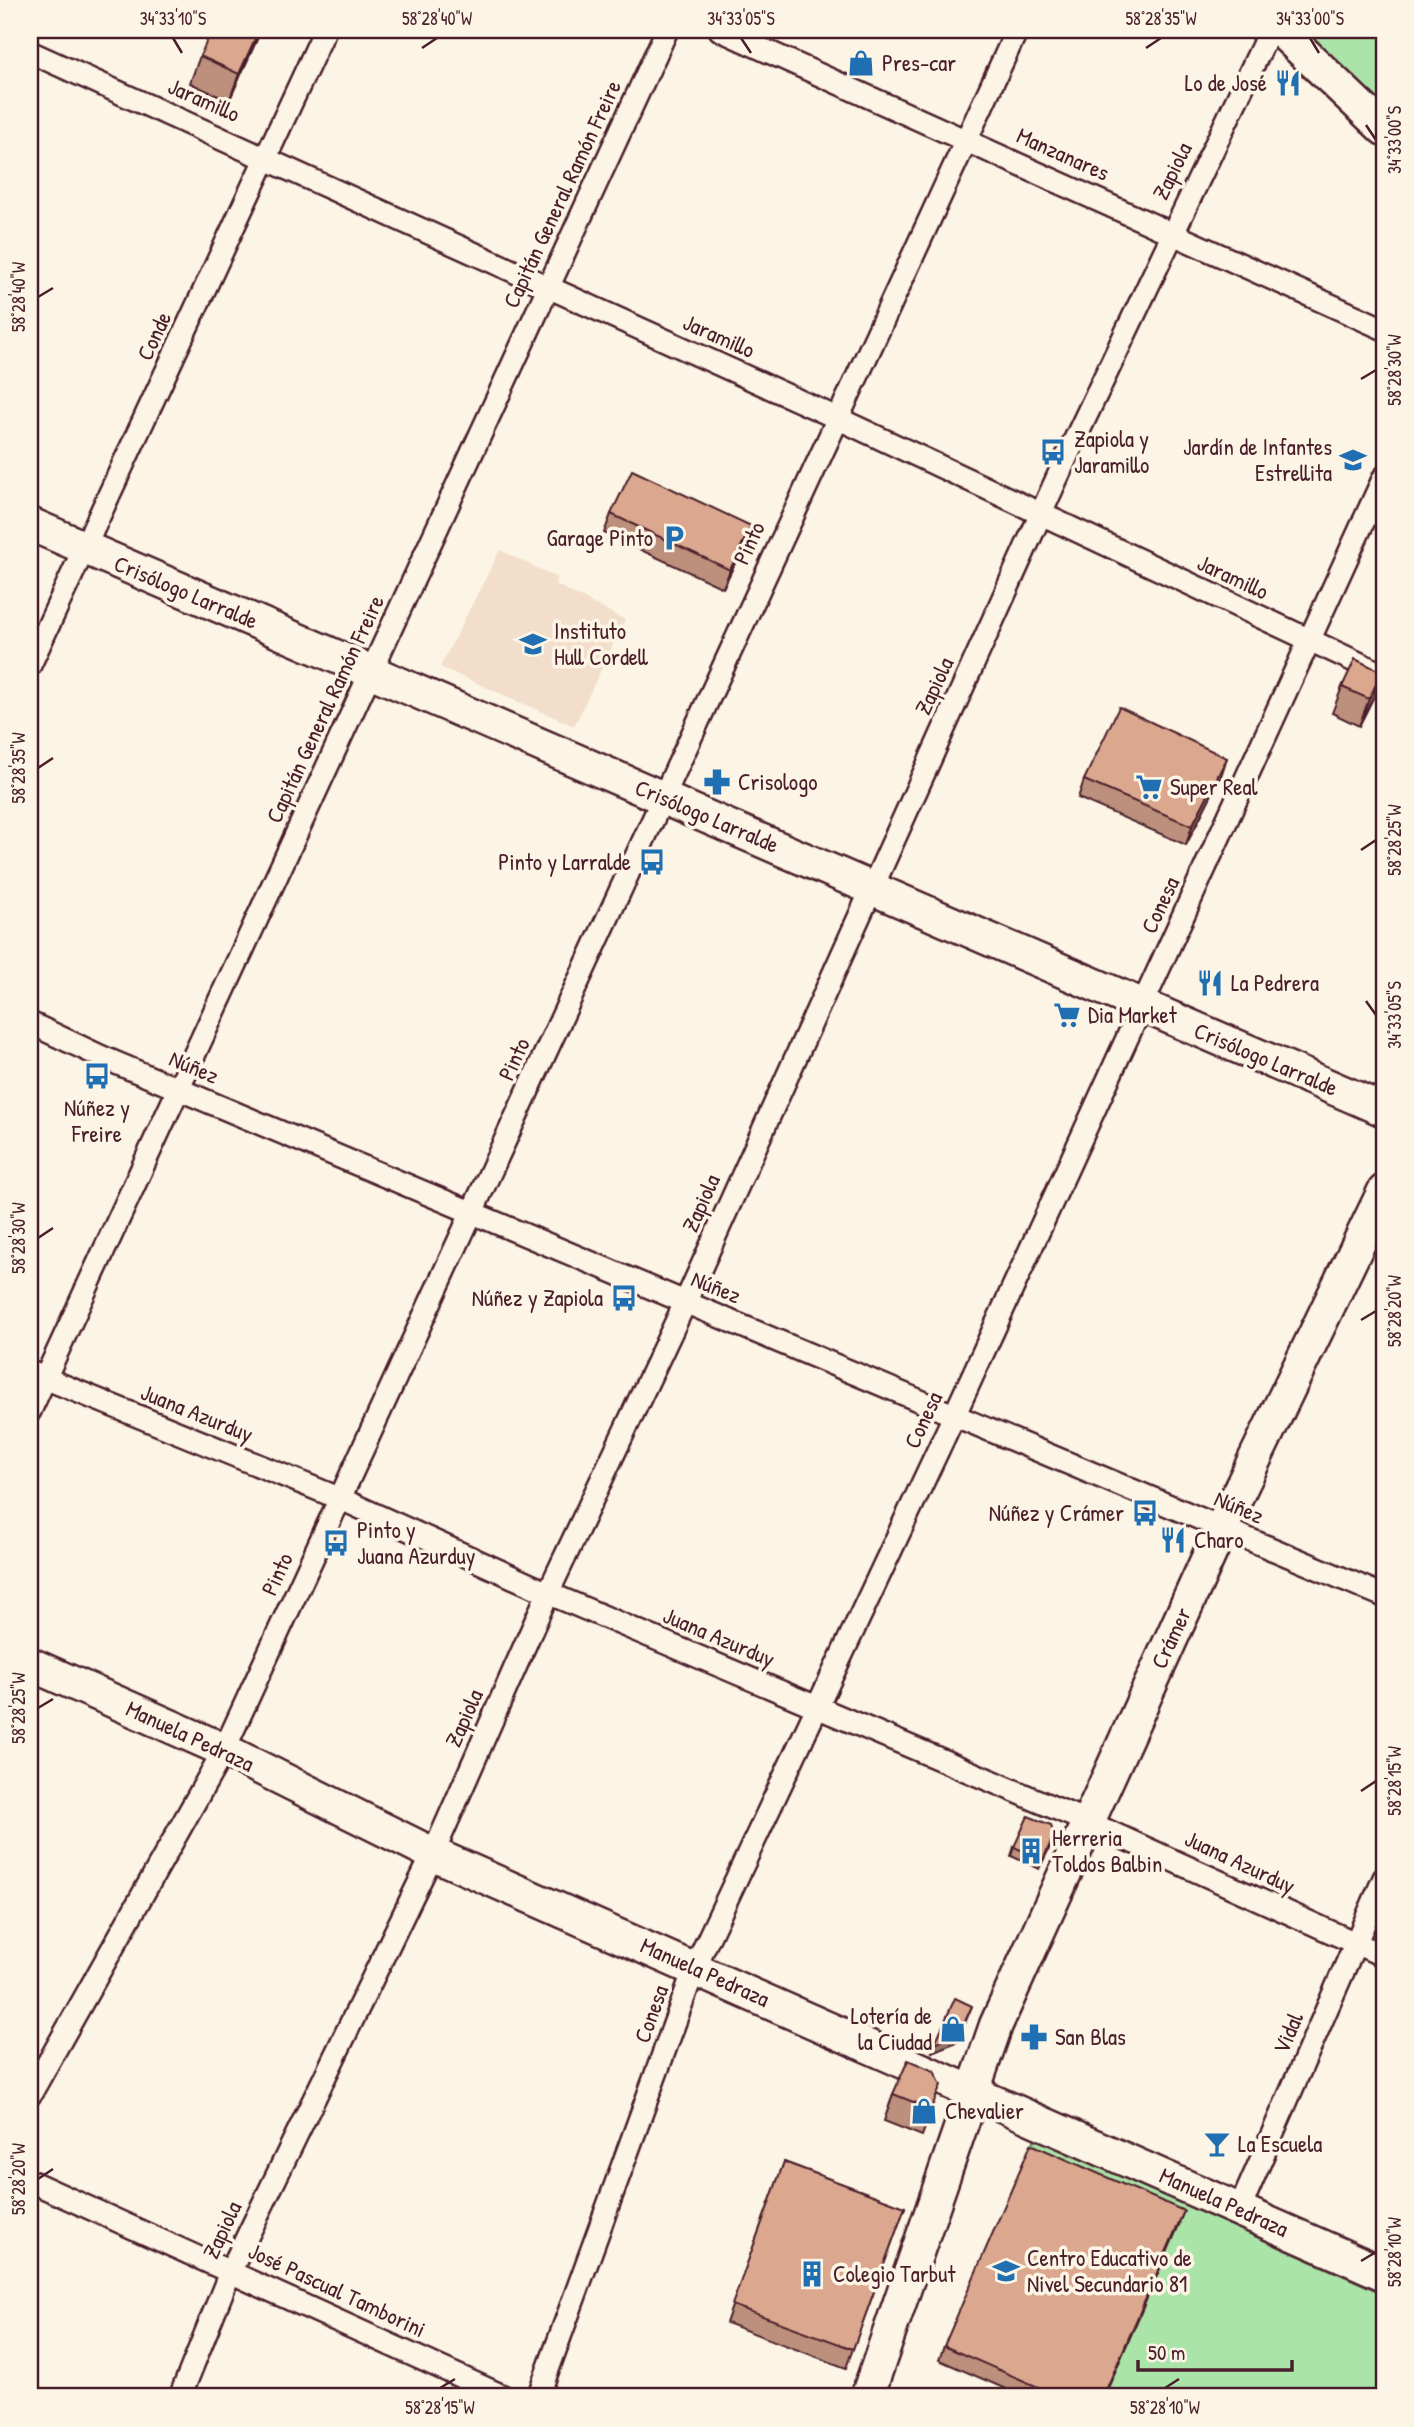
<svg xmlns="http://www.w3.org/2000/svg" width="1414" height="2427" font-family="'Patrick Hand',sans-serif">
	<rect width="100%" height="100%" fill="#fcf5e5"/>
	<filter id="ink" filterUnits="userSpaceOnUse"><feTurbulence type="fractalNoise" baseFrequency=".0143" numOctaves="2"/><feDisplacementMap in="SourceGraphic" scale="14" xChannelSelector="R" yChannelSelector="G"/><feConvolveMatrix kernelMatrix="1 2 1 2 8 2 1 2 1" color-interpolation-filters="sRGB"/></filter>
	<g filter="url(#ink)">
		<path fill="#f2decb" d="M 500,550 L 557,578 L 555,584 L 625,620 L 574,726 L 440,667 Z"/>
		<path fill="#abe4a9" stroke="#7a826a" stroke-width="2" d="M 1301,30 L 1384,30 L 1384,109 Z
			M 1035,2138 L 1384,2294 L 1384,2397 L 1104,2397 L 1026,2158 Z"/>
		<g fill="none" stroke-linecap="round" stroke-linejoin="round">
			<g stroke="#4a1f2b" stroke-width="26">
				<path id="street" d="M 720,30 L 1384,329
					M 30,52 L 837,418 L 1384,675
					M 30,665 L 325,30
					M 30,1023 L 102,1057 L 1384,1596
					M 30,1372 L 341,1499 L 548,1593 L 1088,1822 L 1384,1956
					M 30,1411 L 667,30
					M 30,2095 L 224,1750 L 1017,30
					M 30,2181 L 505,2397
					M 1240,2208 L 1384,1878
					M 180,2397 L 231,2270 L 433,1854 L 548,1593 L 685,1303 L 1067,456 L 1270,30
					M 538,2397 L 695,1967 L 955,1414 L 1384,477"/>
			</g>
			<g stroke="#4a1f2b" stroke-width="37">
				<path id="secondary" d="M 1280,30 L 1384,129
					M 30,524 L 1384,1110
					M 30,1664 L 224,1750 L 433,1854 L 1384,2274
					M 867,2397 L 996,2025 L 1222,1527 L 1384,1191"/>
			</g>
			<use href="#street" stroke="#fcf5e5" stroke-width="21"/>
			<use href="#secondary" stroke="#fcf5e5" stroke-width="32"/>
		</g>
		<path fill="#bc907b" stroke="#4a1f2b" stroke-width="2" d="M 260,33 L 229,101 L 190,83 L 200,56 Z
			M 611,514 L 751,526 L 744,544 L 723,588 L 604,533 Z
			M 1342,687 L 1373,698 L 1359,726 L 1332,713 Z
			M 1221,776 L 1186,845 L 1078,798 L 1084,780 Z
			M 1051,1845 L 1039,1869 L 1011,1856 L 1014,1847 Z
			M 934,2071 L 931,2112 L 922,2136 L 884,2121 L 893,2094 Z
			M 784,2162 L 905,2207 L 846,2368 L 726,2323 Z
			M 1179,2225 L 1104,2397 L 1024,2397 L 939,2360 L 944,2346 Z"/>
		<path fill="#997664" stroke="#4a1f2b" stroke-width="2" d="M 259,30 L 261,30 L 229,101 L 239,74 Z
			M 751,526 L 744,544 L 723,588 L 730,570 Z
			M 1382,672 L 1373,698 L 1359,726 L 1369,699 Z
			M 1227,758 L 1221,776 L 1186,845 L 1192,826 Z
			M 972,2006 L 957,2042 L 932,2052 L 935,2043 Z
			M 1184,2211 L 1104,2397 L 1103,2397 Z"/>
		<path fill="#dba88f" stroke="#4a1f2b" stroke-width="2" d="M 212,30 L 259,30 L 239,74 L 200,56 Z
			M 632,470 L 751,526 L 730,570 L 611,514 Z
			M 1355,659 L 1382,672 L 1369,699 L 1342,687 Z
			M 1119,707 L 1227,758 L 1192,826 L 1084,780 Z
			M 1028,1816 L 1051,1825 L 1054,1835 L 1043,1860 L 1014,1847 Z
			M 955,1998 L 972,2006 L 960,2033 L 935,2043 Z
			M 908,2060 L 934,2071 L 941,2085 L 931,2109 L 893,2094 Z
			M 1031,2144 L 1184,2211 L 1103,2397 L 1061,2397 L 944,2346 Z
			M 784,2162 L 905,2207 L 853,2349 L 732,2305 Z"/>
	</g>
	<path fill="none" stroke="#4a1f2b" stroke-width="2.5" d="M 173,38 L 182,53M 741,38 L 751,53M 1310,38 L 1319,53M 422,48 L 437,38M 1146,48 L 1161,38M 1366,125 L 1376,140M 38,297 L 53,288M 1361,379 L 1376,370M 38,768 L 53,758M 1361,850 L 1376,840M 1366,1001 L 1376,1015M 38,1238 L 53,1228M 1361,1320 L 1376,1311M 38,1708 L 53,1699M 1361,1791 L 1376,1781M 38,2179 L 53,2169M 1361,2261 L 1376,2252M 440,2388 L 455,2379M 1165,2388 L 1179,2379"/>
	<defs>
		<g id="shop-bare" transform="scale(2.1)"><path d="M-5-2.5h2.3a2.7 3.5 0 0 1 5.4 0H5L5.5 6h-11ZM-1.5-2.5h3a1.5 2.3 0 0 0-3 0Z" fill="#1f6fb2" stroke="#fcf5e5" stroke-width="2.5" paint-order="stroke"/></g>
		<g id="restaurant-bare" transform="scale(2.1)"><path d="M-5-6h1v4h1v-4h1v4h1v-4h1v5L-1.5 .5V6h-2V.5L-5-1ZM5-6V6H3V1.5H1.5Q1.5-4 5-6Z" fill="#1f6fb2" stroke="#fcf5e5" stroke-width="2.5" paint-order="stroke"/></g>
		<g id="bus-bare" transform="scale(2.1)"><path d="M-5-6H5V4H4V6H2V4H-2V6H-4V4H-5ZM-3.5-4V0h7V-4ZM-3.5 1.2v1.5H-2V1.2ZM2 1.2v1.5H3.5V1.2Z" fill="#1f6fb2" stroke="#fcf5e5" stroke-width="2.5" paint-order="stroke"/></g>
		<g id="school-bare" transform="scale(2.1)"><path d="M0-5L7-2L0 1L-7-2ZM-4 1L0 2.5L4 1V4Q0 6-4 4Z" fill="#1f6fb2" stroke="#fcf5e5" stroke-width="2.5" paint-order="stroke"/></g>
		<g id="parking-bare" transform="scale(2.1)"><path d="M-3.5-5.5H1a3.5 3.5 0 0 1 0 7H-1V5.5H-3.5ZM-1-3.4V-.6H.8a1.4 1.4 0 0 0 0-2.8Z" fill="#1f6fb2" stroke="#fcf5e5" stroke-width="2.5" paint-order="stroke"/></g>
		<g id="pharmacy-bare" transform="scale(2.1)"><path d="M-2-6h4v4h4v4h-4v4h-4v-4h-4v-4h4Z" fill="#1f6fb2" stroke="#fcf5e5" stroke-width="2.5" paint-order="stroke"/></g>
		<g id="supermarket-bare" transform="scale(2.1)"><path d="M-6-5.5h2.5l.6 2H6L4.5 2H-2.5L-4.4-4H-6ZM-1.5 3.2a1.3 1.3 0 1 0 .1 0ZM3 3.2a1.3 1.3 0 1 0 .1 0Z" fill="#1f6fb2" stroke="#fcf5e5" stroke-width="2.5" paint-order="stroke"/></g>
		<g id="building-bare" transform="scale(2.1)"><path d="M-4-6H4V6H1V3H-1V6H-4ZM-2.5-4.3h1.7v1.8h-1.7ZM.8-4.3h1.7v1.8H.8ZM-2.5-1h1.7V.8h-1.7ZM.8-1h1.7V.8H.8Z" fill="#1f6fb2" stroke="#fcf5e5" stroke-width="2.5" paint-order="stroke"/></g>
		<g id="bar-bare" transform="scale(2.1)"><path d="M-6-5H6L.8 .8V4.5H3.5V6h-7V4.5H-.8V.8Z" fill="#1f6fb2" stroke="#fcf5e5" stroke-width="2.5" paint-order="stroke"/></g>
	</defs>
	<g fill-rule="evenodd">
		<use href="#shop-bare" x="861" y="63"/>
		<use href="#restaurant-bare" x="1288" y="83"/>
		<use href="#bus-bare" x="1053" y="452"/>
		<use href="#school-bare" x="1353" y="460"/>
		<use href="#parking-bare" x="674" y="538"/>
		<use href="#school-bare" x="533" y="644"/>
		<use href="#pharmacy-bare" x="717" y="782"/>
		<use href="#supermarket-bare" x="1149" y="787"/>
		<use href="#bus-bare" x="652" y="862"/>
		<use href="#restaurant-bare" x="1210" y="983"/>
		<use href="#supermarket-bare" x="1067" y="1015"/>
		<use href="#bus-bare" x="97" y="1076"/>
		<use href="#bus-bare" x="624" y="1298"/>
		<use href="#bus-bare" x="1145" y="1513"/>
		<use href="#restaurant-bare" x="1173" y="1540"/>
		<use href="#bus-bare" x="336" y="1543"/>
		<use href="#building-bare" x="1031" y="1851"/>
		<use href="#shop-bare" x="953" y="2029"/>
		<use href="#pharmacy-bare" x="1034" y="2037"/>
		<use href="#shop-bare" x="924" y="2111"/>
		<use href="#bar-bare" x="1217" y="2144"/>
		<use href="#school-bare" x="1006" y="2271"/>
		<use href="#building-bare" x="812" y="2274"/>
	</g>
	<g text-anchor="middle" stroke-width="7" stroke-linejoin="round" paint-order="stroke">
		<g font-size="23" fill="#4a1f2b" stroke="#fcf5e5" text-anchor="start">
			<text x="882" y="71">Pres-car</text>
			<text x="1267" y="91" text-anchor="end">Lo de José</text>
			<text x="1074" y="447">Zapiola y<tspan x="1074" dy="26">Jaramillo</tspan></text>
			<text x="1332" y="455" text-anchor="end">Jardín de Infantes<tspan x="1332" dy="26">Estrellita</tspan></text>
			<text x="653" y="546" text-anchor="end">Garage Pinto</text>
			<text x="554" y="639">Instituto<tspan x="554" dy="26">Hull Cordell</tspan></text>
			<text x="738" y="790">Crisologo</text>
			<text x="1170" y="795">Super Real</text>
			<text x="631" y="870" text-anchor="end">Pinto y Larralde</text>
			<text x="1231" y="991">La Pedrera</text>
			<text x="1088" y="1023">Dia Market</text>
			<text x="97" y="1116" text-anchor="middle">Núñez y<tspan x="97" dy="26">Freire</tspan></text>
			<text x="603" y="1306" text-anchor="end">Núñez y Zapiola</text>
			<text x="1124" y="1521" text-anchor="end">Núñez y Crámer</text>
			<text x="357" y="1538">Pinto y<tspan x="357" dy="26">Juana Azurduy</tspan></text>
			<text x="1194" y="1548">Charo</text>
			<text x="1052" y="1846">Herreria<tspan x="1052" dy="26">Toldos Balbin</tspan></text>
			<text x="932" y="2024" text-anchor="end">Lotería de<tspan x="932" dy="26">la Ciudad</tspan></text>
			<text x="1055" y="2045">San Blas</text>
			<text x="945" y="2119">Chevalier</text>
			<text x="1238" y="2152">La Escuela</text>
			<text x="1027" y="2266">Centro Educativo de<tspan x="1027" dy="26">Nivel Secundario 81</tspan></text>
			<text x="833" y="2282">Colegio Tarbut</text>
		</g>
		<g font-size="23" fill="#4a1f2b" stroke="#fcf5e5">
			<text transform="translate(204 100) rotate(24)" y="8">Jaramillo</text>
			<text transform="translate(1063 154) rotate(24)" y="8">Manzanares</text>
			<text transform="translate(1172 171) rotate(-64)" y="8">Zapiola</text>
			<text transform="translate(562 194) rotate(-65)" y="8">Capitán General Ramón Freire</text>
			<text transform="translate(154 336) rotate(-65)" y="8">Conde</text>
			<text transform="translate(719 336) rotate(24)" y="8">Jaramillo</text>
			<text transform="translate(749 543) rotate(-65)" y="8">Pinto</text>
			<text transform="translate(1233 577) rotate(25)" y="8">Jaramillo</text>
			<text transform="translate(186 592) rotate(23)" y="8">Crisólogo Larralde</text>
			<text transform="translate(934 686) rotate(-65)" y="8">Zapiola</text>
			<text transform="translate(325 709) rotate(-65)" y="8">Capitán General Ramón Freire</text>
			<text transform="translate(707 816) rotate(23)" y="8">Crisólogo Larralde</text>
			<text transform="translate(1160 905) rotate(-65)" y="8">Conesa</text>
			<text transform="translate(514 1059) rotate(-65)" y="8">Pinto</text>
			<text transform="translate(1266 1059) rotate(23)" y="8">Crisólogo Larralde</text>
			<text transform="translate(194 1067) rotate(23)" y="8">Núñez</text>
			<text transform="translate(701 1203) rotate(-66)" y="8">Zapiola</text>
			<text transform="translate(716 1287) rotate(22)" y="8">Núñez</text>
			<text transform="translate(197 1413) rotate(22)" y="8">Juana Azurduy</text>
			<text transform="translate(923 1420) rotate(-65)" y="8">Conesa</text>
			<text transform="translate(1239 1507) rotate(23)" y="8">Núñez</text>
			<text transform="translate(277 1574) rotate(-65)" y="8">Pinto</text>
			<text transform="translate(719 1637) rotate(23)" y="8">Juana Azurduy</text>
			<text transform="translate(1171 1638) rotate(-65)" y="8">Crámer</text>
			<text transform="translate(464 1718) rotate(-66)" y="8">Zapiola</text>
			<text transform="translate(190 1736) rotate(25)" y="8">Manuela Pedraza</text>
			<text transform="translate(1240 1862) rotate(25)" y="8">Juana Azurduy</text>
			<text transform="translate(705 1972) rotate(24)" y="8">Manuela Pedraza</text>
			<text transform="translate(651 2014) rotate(-70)" y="8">Conesa</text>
			<text transform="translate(1288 2033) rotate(-67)" y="8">Vidal</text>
			<text transform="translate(1224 2202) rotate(24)" y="8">Manuela Pedraza</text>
			<text transform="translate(222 2230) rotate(-65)" y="8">Zapiola</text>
			<text transform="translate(337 2290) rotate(25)" y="8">José Pascual Tamborini</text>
		</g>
	</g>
	<rect width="1414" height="2427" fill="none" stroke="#fcf5e5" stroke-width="77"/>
	<path d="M1138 2360v10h154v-10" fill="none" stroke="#4a1f2b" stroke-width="3.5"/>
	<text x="1148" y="2360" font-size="21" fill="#4a1f2b" stroke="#fcf5e5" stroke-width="5" paint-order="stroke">50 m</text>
	<rect x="38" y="38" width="1338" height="2350" fill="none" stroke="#4a1f2b" stroke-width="2.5"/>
	<g font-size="18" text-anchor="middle" fill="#4a1f2b">
		<text x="173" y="25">34°33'10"S</text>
		<text x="437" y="25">58°28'40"W</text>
		<text x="741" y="25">34°33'05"S</text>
		<text x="1161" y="25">58°28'35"W</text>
		<text x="1310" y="25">34°33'00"S</text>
		<text transform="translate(1395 140) rotate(-90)" y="6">34°33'00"S</text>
		<text transform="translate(19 297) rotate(-90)" y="6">58°28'40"W</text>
		<text transform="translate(1395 370) rotate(-90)" y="6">58°28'30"W</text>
		<text transform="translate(19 768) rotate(-90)" y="6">58°28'35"W</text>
		<text transform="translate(1395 840) rotate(-90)" y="6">58°28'25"W</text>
		<text transform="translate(1395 1015) rotate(-90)" y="6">34°33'05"S</text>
		<text transform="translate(19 1238) rotate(-90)" y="6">58°28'30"W</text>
		<text transform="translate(1395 1311) rotate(-90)" y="6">58°28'20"W</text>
		<text transform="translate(19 1708) rotate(-90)" y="6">58°28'25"W</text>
		<text transform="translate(1395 1781) rotate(-90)" y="6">58°28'15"W</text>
		<text transform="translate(19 2179) rotate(-90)" y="6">58°28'20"W</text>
		<text transform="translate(1395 2252) rotate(-90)" y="6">58°28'10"W</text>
		<text x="440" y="2414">58°28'15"W</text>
		<text x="1165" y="2414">58°28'10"W</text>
	</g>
</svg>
